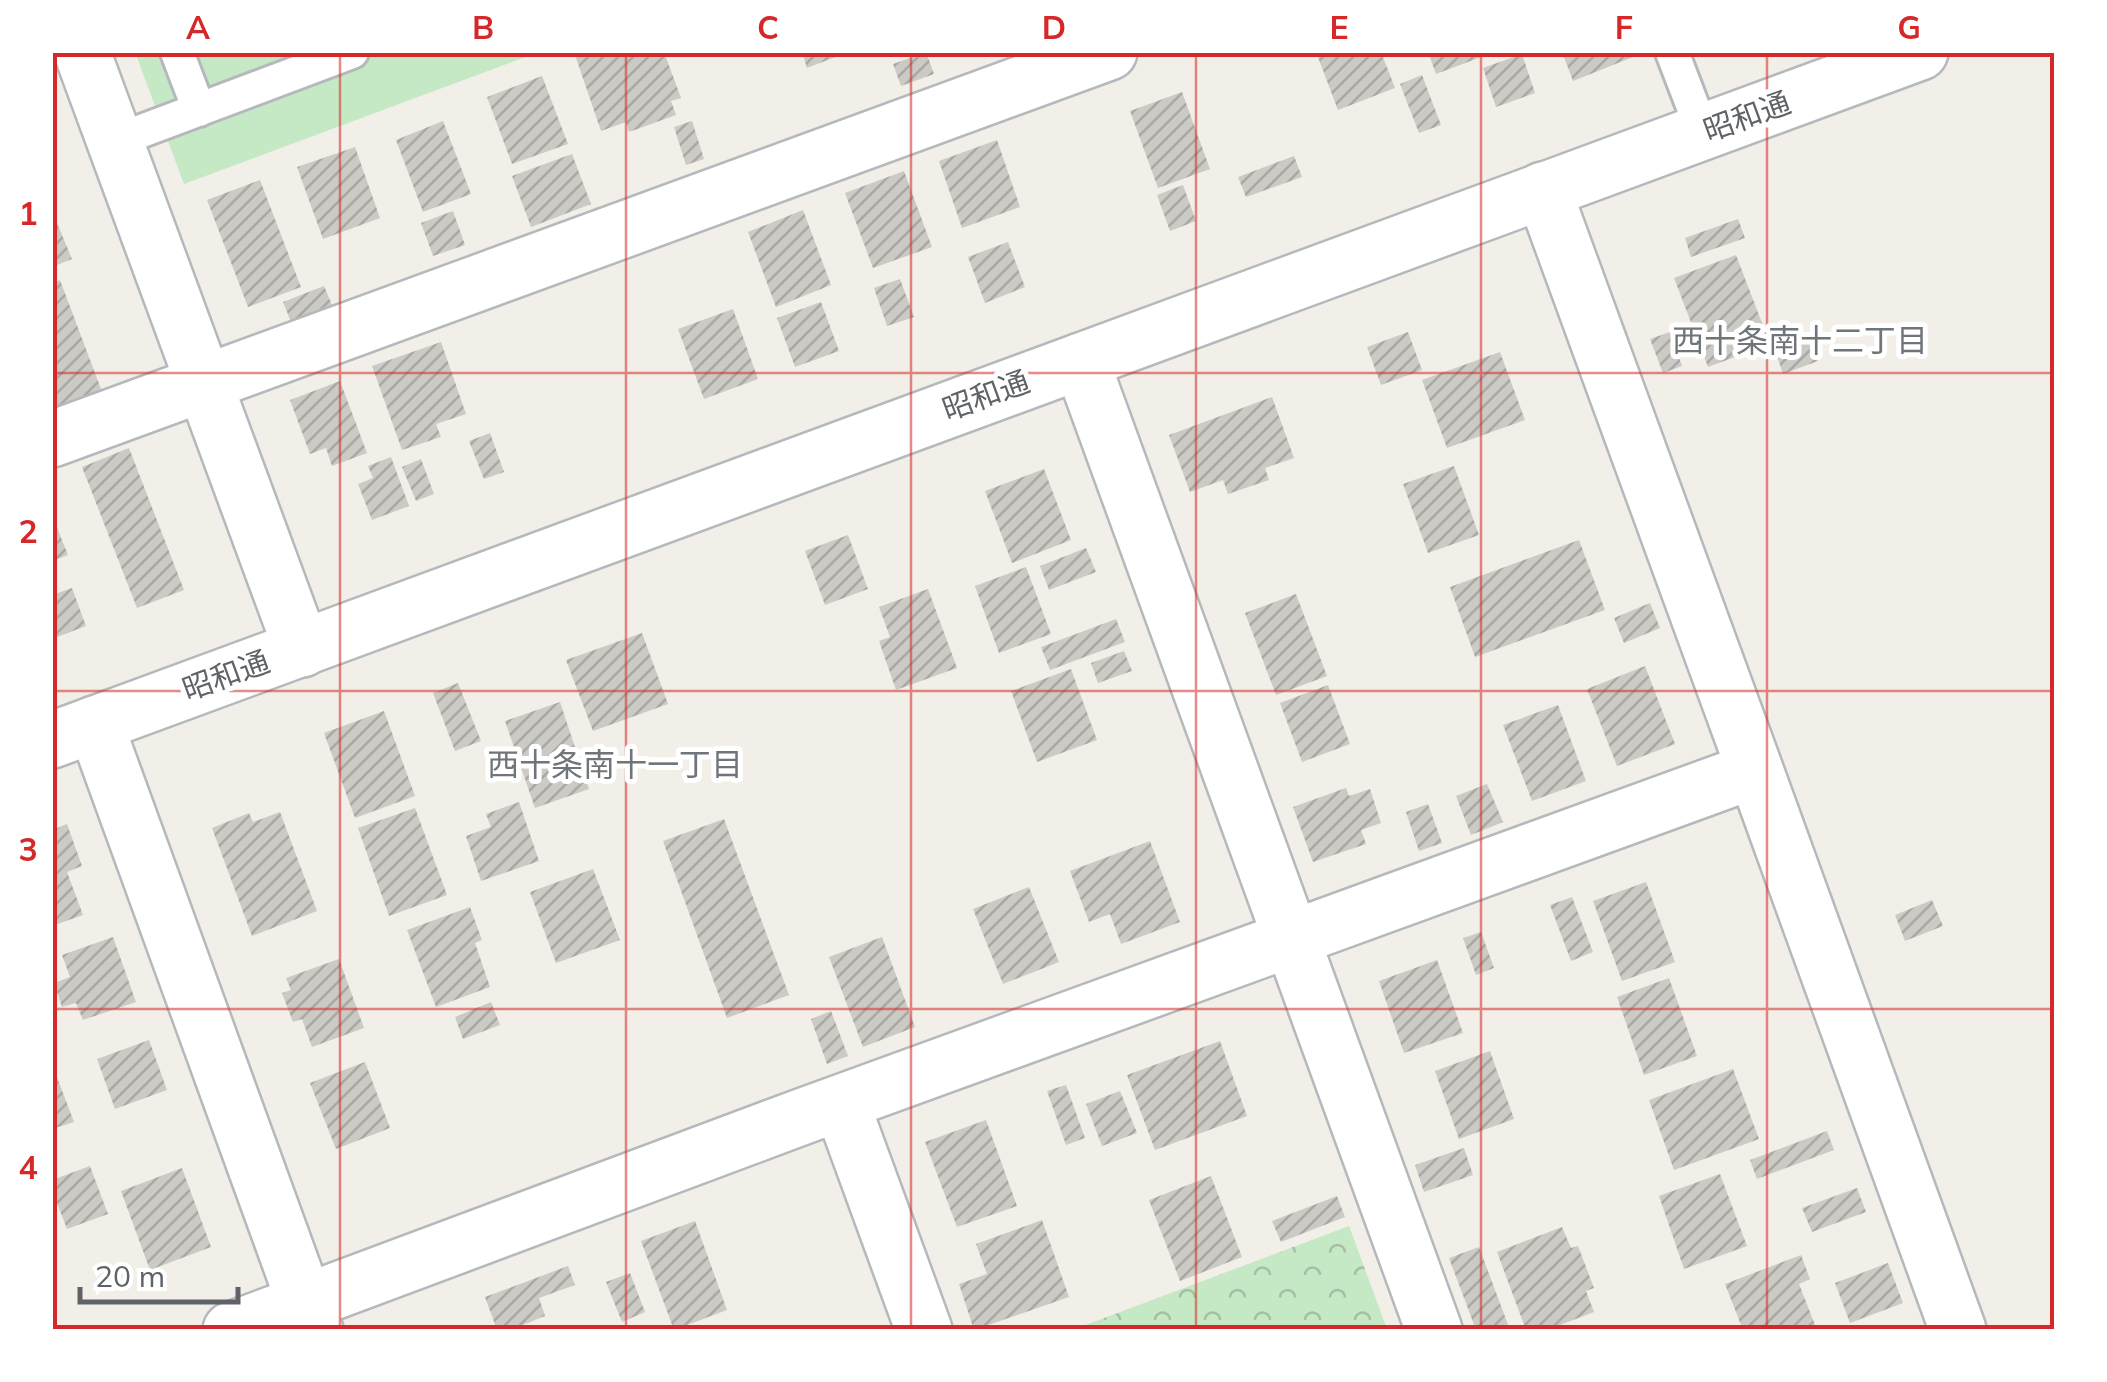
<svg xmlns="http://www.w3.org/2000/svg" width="2107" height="1382" font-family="Mulish,'Noto Sans JP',sans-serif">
	<defs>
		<pattern id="park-crowns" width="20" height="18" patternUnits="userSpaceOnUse" patternTransform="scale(2.5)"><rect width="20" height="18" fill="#c5e8c5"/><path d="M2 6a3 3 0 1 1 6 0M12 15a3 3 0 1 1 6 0" fill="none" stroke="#a3c0a4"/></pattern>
		<pattern id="building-hatch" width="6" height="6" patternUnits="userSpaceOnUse" patternTransform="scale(2.5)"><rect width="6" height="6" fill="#cccac5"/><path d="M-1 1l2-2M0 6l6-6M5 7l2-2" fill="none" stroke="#a9a8a4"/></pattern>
	</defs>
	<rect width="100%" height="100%" fill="#f1efe8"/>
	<path fill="url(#park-crowns)" d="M 1349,1226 L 1387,1329 L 1075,1329 Z"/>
	<path fill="#c5e8c5" d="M 135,52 L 536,53 L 184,184 Z"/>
	<path fill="url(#building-hatch)" d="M 574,52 L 664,52 L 681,98 L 671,101 L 676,115 L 629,132 L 626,122 L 601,131 Z
		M 802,52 L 846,52 L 846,53 L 807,68 Z
		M 926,52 L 934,74 L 901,86 L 893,64 Z
		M 1316,52 L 1381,52 L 1395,88 L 1338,110 Z
		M 1428,52 L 1492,52 L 1492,53 L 1436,74 Z
		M 1562,52 L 1631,52 L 1633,57 L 1573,81 Z
		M 1522,54 L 1535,93 L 1496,107 L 1483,68 Z
		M 1422,75 L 1441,125 L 1419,133 L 1400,84 Z
		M 542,76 L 568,144 L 512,164 L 487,97 Z
		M 1182,92 L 1210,169 L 1158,188 L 1130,111 Z
		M 443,121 L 471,194 L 423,212 L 396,140 Z
		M 692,121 L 704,159 L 686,165 L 674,127 Z
		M 997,140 L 1020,207 L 962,228 L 939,161 Z
		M 355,147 L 380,218 L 323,239 L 297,167 Z
		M 572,154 L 591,204 L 531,227 L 512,176 Z
		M 1294,156 L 1302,177 L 1246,197 L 1238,177 Z
		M 904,171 L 932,247 L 873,268 L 845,193 Z
		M 260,180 L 301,287 L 248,307 L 207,200 Z
		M 1183,185 L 1196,221 L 1170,231 L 1157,195 Z
		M 803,210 L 831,285 L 776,307 L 748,232 Z
		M 52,211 L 72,259 L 52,267 Z
		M 453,211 L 465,245 L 433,256 L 421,223 Z
		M 1738,219 L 1745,238 L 1691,257 L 1685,238 Z
		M 1008,242 L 1025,287 L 985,303 L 968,257 Z
		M 1736,255 L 1770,344 L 1708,367 L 1674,278 Z
		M 900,279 L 914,317 L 887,326 L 874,288 Z
		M 60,280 L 104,397 L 52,416 L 52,283 Z
		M 324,286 L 332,305 L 291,322 L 283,302 Z
		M 821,302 L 839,351 L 795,367 L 777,318 Z
		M 733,309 L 758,379 L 704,399 L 678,329 Z
		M 1408,332 L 1422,370 L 1381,385 L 1367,347 Z
		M 1670,332 L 1682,366 L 1663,373 L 1650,339 Z
		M 1810,340 L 1818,361 L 1783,374 L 1776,353 Z
		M 441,342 L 466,414 L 436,424 L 441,437 L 402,450 L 372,366 Z
		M 1500,352 L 1525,420 L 1447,448 L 1422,380 Z
		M 340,381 L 367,453 L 332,466 L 326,448 L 310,454 L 290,400 Z
		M 1272,397 L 1294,458 L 1265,468 L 1269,480 L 1228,494 L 1223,480 L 1190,492 L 1169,435 Z
		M 490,433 L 504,472 L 484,479 L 469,441 Z
		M 129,448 L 184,590 L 137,608 L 82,467 Z
		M 391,457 L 409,506 L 372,520 L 358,484 L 373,478 L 368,466 Z
		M 421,459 L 434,494 L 416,501 L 402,467 Z
		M 1454,466 L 1479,535 L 1428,553 L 1403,484 Z
		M 1044,469 L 1071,540 L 1012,563 L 985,491 Z
		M 52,515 L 68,555 L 52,561 Z
		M 848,535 L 868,589 L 825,605 L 805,551 Z
		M 1579,540 L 1605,610 L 1475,657 L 1450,587 Z
		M 1086,548 L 1096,572 L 1049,590 L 1040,566 Z
		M 1026,567 L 1051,634 L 999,653 L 975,586 Z
		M 72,588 L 86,626 L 52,639 L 52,595 Z
		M 928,589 L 957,668 L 896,690 L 879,641 L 890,637 L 879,607 Z
		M 1296,594 L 1327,676 L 1276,695 L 1245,613 Z
		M 1650,603 L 1660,628 L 1624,643 L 1614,618 Z
		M 1116,619 L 1125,642 L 1050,670 L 1041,647 Z
		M 642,633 L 668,704 L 593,731 L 566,660 Z
		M 1124,651 L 1132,671 L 1098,683 L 1091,663 Z
		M 1645,666 L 1675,744 L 1617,766 L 1587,689 Z
		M 1071,669 L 1097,740 L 1037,762 L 1011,691 Z
		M 458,683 L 481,741 L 455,751 L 433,693 Z
		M 1328,685 L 1350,744 L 1302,762 L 1280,703 Z
		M 560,702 L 589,789 L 535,808 L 505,721 Z
		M 1558,705 L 1586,781 L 1532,801 L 1503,725 Z
		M 384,711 L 415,796 L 355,818 L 324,733 Z
		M 1487,784 L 1503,822 L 1471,835 L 1456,796 Z
		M 1346,788 L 1349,796 L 1370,789 L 1381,823 L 1361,830 L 1366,844 L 1313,862 L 1293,807 Z
		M 519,802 L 539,861 L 481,881 L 466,836 L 491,827 L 486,814 Z
		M 1428,804 L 1442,843 L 1419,851 L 1406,812 Z
		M 415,808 L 447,895 L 389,916 L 358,828 Z
		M 280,812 L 317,911 L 252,936 L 212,828 L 249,813 L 253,822 Z
		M 724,819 L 789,995 L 727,1018 L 663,841 Z
		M 67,824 L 82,866 L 67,872 L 83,915 L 52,926 L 52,830 Z
		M 1150,841 L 1180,922 L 1121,944 L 1110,914 L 1089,922 L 1070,871 Z
		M 593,869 L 620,940 L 556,963 L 530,892 Z
		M 1646,882 L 1675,962 L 1622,981 L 1593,901 Z
		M 1029,887 L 1059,962 L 1003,984 L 973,909 Z
		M 1572,897 L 1593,952 L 1571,961 L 1550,905 Z
		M 1932,900 L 1943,926 L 1905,941 L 1895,915 Z
		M 470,907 L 482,940 L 475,943 L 490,987 L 436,1007 L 407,930 Z
		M 1481,932 L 1494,968 L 1476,975 L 1463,938 Z
		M 113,937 L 136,1002 L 83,1020 L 76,1003 L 62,1007 L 54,983 L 70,977 L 62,955 Z
		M 882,937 L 915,1027 L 863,1047 L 829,957 Z
		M 339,959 L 364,1028 L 312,1047 L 302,1019 L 293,1022 L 282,993 L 291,990 L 286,978 Z
		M 1437,960 L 1463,1033 L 1404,1053 L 1379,981 Z
		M 1669,978 L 1697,1056 L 1644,1075 L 1617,997 Z
		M 491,1002 L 500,1025 L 463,1039 L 455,1017 Z
		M 831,1011 L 848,1056 L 827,1064 L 811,1019 Z
		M 149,1040 L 167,1090 L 115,1109 L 97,1059 Z
		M 1220,1041 L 1247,1116 L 1155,1150 L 1127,1075 Z
		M 1490,1051 L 1514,1119 L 1459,1139 L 1435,1071 Z
		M 365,1062 L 390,1128 L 336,1149 L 310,1083 Z
		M 52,1064 L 74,1122 L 52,1129 Z
		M 1733,1069 L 1759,1139 L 1674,1170 L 1649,1100 Z
		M 1066,1085 L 1085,1138 L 1066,1145 L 1047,1091 Z
		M 1120,1091 L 1137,1133 L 1102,1146 L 1086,1104 Z
		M 986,1120 L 1017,1206 L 957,1227 L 925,1142 Z
		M 1827,1131 L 1834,1150 L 1757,1179 L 1750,1160 Z
		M 1464,1148 L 1473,1175 L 1424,1192 L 1415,1165 Z
		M 90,1166 L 108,1214 L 67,1229 L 52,1190 L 52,1180 Z
		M 182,1168 L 211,1247 L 150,1270 L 121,1191 Z
		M 1720,1174 L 1747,1246 L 1684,1269 L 1659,1196 Z
		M 1211,1176 L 1242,1257 L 1180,1281 L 1149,1200 Z
		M 1857,1188 L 1866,1212 L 1812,1232 L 1802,1208 Z
		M 1337,1196 L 1345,1217 L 1281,1242 L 1272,1221 Z
		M 1042,1220 L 1069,1297 L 974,1330 L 959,1284 L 987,1274 L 976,1244 Z
		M 695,1221 L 727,1310 L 674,1330 L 641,1241 Z
		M 1562,1227 L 1571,1248 L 1578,1246 L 1594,1288 L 1586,1291 L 1594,1312 L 1547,1330 L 1526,1330 L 1497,1252 Z
		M 1479,1247 L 1510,1330 L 1476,1330 L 1449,1258 Z
		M 1801,1255 L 1810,1279 L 1799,1284 L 1817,1330 L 1743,1330 L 1725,1284 Z
		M 1888,1263 L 1903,1303 L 1850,1323 L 1835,1283 Z
		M 568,1266 L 575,1285 L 539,1298 L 545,1316 L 510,1330 L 497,1330 L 485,1297 Z
		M 630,1273 L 645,1312 L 622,1322 L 606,1282 Z"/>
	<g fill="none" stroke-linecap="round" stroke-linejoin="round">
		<g stroke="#b5b8bc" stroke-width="38">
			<path id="service" d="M 177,52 L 199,110
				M 1672,52 L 1703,133
				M 115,141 L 352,52"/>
		</g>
		<g stroke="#b5b8bc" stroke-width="60">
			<path id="minor" d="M 82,52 L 302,649
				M 1543,190 L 1755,770
				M 1081,361 L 1434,1330
				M 52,439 L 1109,52
				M 95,724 L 315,1330
				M 231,1330 L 801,1117 L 1755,770 L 1958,1330"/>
		</g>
		<g stroke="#b5b8bc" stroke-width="60">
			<path id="tertiary" d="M 52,740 L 1920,52
				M 841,1103 L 924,1330"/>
		</g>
		<use href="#service" stroke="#fff" stroke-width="32"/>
		<use href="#minor" stroke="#fff" stroke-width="55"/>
		<use href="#tertiary" stroke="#fff" stroke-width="55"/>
	</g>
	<path fill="none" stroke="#d62828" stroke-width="2.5" stroke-opacity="0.55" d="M 340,52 L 340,1330M 626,52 L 626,1330M 911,52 L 911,1330M 1196,52 L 1196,1330M 1481,52 L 1481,1330M 1767,52 L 1767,1330M 52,373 L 2054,373M 52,691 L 2054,691M 52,1009 L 2054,1009"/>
	<g text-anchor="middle" stroke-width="10" stroke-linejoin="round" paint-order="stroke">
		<g font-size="30" fill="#5f6368" stroke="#fff">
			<text transform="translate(1747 117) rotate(-20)" y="10">昭和通</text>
			<text transform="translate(986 396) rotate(-20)" y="10">昭和通</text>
			<text transform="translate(226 676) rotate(-20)" y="10">昭和通</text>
		</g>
		<g font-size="32" fill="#70757a" stroke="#fff">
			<text x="1800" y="352">西十条南十二丁目</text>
			<text x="615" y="776">西十条南十一丁目</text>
		</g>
	</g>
	<rect width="2107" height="1382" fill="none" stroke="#ffffff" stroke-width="110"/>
	<path d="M80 1287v15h158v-15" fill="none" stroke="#5f6368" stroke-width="5"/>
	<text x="95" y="1287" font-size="30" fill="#5f6368" stroke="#ffffff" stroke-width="8" paint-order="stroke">20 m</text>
	<rect x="55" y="55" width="1997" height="1272" fill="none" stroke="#d62828" stroke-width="4"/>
	<g font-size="32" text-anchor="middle" font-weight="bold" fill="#d62828">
		<text x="198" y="39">A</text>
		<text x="483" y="39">B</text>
		<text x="768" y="39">C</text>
		<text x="1054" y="39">D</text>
		<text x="1339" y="39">E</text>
		<text x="1624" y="39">F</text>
		<text x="1909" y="39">G</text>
		<text x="28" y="225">1</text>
		<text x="28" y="543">2</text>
		<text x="28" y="861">3</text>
		<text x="28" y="1179">4</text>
	</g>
</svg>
